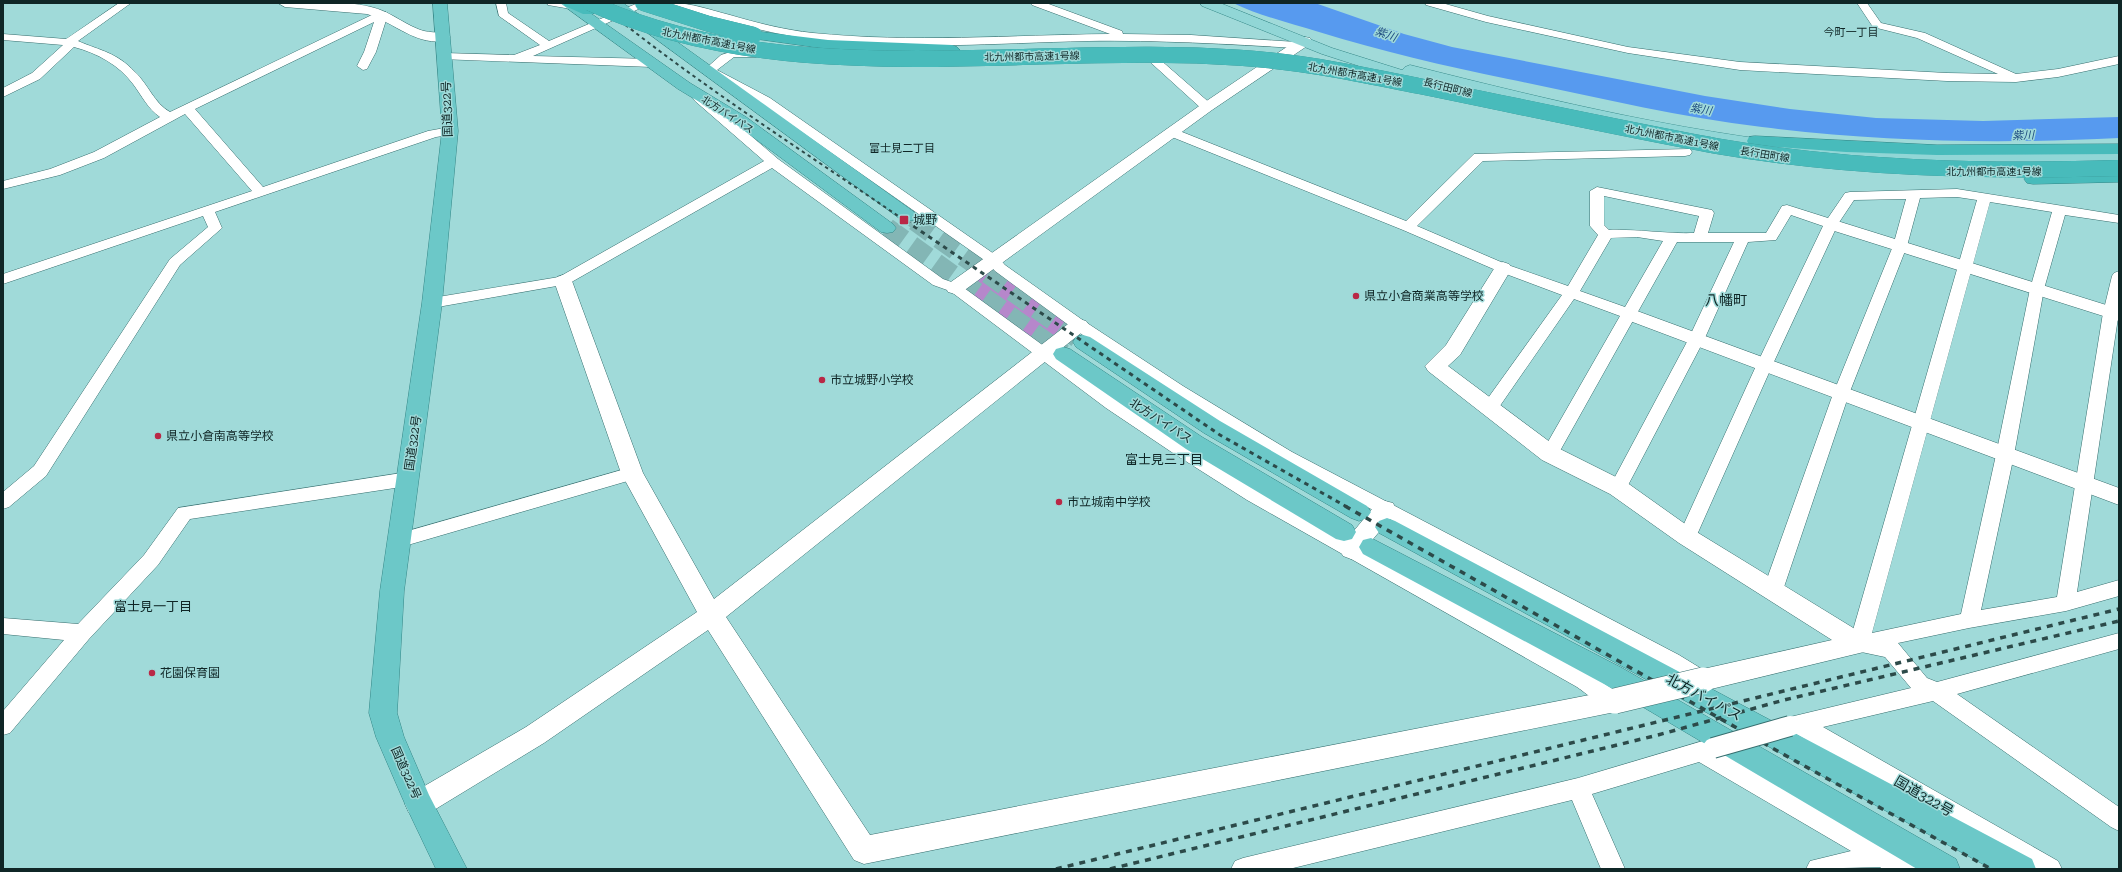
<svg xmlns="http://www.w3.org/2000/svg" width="2122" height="872" font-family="'Roboto Serif','Noto Sans JP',serif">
	<rect width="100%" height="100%" fill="#a0dad9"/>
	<path fill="#b687cb" d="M 990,270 L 997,271 L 1067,320 L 1067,324 L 1049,339 L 1036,340 L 967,292 L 966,289 Z"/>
	<path fill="#579aef" d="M 1233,3 L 1315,3 L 1404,34 L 1452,47 L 1705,96 L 1790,109 L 1876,118 L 1983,121 L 2119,117 L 2119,138 C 2000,144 1880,142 1762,127 C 1676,117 1592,96 1508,79 C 1444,66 1381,51 1319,32 C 1290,23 1260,16 1233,3 Z"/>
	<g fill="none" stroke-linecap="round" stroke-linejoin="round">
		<path stroke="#83b6b5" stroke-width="16" stroke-dasharray="16 8" stroke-linecap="butt" d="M 908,216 L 917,222"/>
		<path stroke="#83b6b5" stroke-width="20" stroke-dasharray="20 10" stroke-linecap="butt" d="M 915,221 L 1083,342
			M 887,228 L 1063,354"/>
		<g stroke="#366e6e" stroke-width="1">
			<path id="minor" d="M 119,3 L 131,3 L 78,41 C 101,51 116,52 135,72 C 148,84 154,103 170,112 L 378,12 L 386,12 L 388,14 L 376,52 L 367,69 L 363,70 L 357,66 L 364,52 L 374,22 L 195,109 L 263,187 L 428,131 L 450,127 L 456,131 L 455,134 L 436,137 L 215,212 L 222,228 L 180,265 L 46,476 L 9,507 L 3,509 L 3,492 L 34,466 L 170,259 L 208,227 L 203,216 L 3,284 L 3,274 L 252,191 L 185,114 L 104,158 L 60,175 L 3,189 L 3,181 L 50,169 L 94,152 L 160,117 C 148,109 142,96 133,84 C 119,65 97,53 74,47 L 40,79 L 3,97 L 3,88 L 32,73 L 63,45 L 3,40 L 3,34 L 66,39 Z
				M 496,3 L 506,3 L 508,13 L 549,41 L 638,3 L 652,3 L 533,56 L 652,59 L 658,63 L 652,67 L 440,59 L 438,57 L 444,53 L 514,55 L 540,45 L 499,16 Z
				M 547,3 L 572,3 L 576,6 L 571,9 L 548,5 Z
				M 672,3 C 692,3 710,10 730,15 C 757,23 785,30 813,33 C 912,43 1011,35 1110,34 L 1032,5 L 1031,3 L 1046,3 L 1122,31 L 1123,34 L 1191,35 L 1296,42 L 1302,45 L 1296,48 C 1227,44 1158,40 1088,41 C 996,43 903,51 811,39 C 764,33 718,19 673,5 Z
				M 1425,3 L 1442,3 L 1488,16 L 1628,47 L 1740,62 L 1947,73 L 1998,74 L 1917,38 L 1873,27 L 1857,3 L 1867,3 L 1881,23 L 1925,33 L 2016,74 L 2058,69 L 2119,56 L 2119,64 L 2058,77 L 2016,82 L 1947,81 L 1740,70 L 1628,53 L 1486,22 L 1426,5 Z
				M 740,49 L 756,51 L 762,54 L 756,57 L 734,57 L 717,70 L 770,98 L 997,256 L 1005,265 L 1084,321 L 1183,386 L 1292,452 L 1679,655 L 1710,674 L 1713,680 L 1710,686 C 1695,692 1678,675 1665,667 L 1280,460 L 1171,394 L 1074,329 L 995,271 L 987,262 L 762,104 L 703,71 L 721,55 Z
				M 1153,55 L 1157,57 L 1211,104 L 1213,107 L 1211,110 L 1203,110 L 1149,61 L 1147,59 Z
				M 699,94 L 703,95 L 778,159 L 943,279 L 960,285 L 1118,400 L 1185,445 L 1259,490 L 1591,675 L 1622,695 L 1625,701 L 1622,707 C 1607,713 1590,696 1577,687 L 1247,500 L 1173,453 L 1106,408 L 950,291 L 933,285 L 772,168 L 568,284 L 432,308 L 427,306 L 424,303 L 427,300 L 432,298 L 559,277 L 764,161 L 695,101 L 693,98 Z
				M 1172,128 L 1406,221 L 1474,154 L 1690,149 L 1692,152 L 1690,155 L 1685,156 L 1483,161 L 1417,226 L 1508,265 L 1568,286 L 1598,235 L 1590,226 L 1590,191 L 1597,187 L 1712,210 L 1714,213 L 1708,233 L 1766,233 L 1782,206 L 1787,205 L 1828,218 L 1845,193 L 1850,192 L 1957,189 L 2119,215 L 2119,223 L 2065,215 L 2044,289 L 2014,455 L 1981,610 L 2057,597 L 2103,313 L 2112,276 L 2114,273 L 2119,271 L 2119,311 L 2077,592 L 2119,580 L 2119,596 L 2066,611 L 1969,628 L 1898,643 L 1927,678 L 1937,682 L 2119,633 L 2119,649 L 1957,694 L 2119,807 L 2119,831 L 2111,827 L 1933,701 L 1823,727 L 2058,861 L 2062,869 L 2028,869 L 1796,734 L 1790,735 L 1783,733 L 1779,726 L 1783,719 L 1790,717 L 1911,688 L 1885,657 L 1852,650 L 1849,644 L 1977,200 L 1957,197 L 1920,198 L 1907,246 L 1849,394 L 1783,590 L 1780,595 L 1773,598 L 1766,595 L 1763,590 L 1833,394 L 1893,246 L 1906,199 L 1854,200 L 1838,224 L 1772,366 L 1696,537 L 1694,542 L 1687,544 L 1680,542 L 1678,537 L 1756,366 L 1823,226 L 1791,215 L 1776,240 L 1748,242 L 1704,340 L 1624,493 L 1618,495 L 1612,493 L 1609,488 L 1688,340 L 1734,242 L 1677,242 L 1556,458 L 1550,460 L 1544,458 L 1541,454 L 1620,316 L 1574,299 L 1495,413 L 1489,415 L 1483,413 L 1481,409 L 1483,405 L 1562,295 L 1498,271 L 1403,230 L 1167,135 L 1166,132 L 1167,129 ZM 1604,196 L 1699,216 L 1694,233 C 1666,234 1638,229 1609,230 L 1604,225 ZM 1990,202 L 2052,212 L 2030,289 L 1996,455 L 1961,614 L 1872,633 ZM 1637,237 L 1663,241 L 1625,307 L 1580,291 L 1611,238 Z
				M 632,467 L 638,468 L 641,473 L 638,478 L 401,547 L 394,545 L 392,540 L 394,535 Z
				M 408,472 L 414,474 L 417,479 L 414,484 L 408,486 L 190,519 L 158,565 L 89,639 L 10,733 L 3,735 L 3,711 L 64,640 L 3,634 L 3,618 L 78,624 L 144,555 L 178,508 Z
				M 1713,738 L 1721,741 L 1724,748 L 1722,752 L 1912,861 L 1916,869 L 1882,869 L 1880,867 L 1806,869 L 1810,861 L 1851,851 L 1699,762 L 1592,794 L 1625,869 L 1601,869 L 1572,800 L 1289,869 L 1231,869 L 1235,861 L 1243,858 L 1578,778 Z"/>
		</g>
		<g stroke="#366e6e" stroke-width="1">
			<path id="tertiary" d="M 278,3 C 308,3 341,0 371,7 C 389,11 401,22 418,29 C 427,33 438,32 448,34 L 450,37 L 448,40 C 418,48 394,22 367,14 L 285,7 Z
				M 1305,37 L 1310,38 L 1312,41 L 1310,44 L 1212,110 L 962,292 L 955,294 L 948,292 L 946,288 L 948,284 L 1202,104 L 1300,38 Z
				M 1831,219 L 2119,309 L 2119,321 L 1825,228 L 1822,224 L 1825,220 Z
				M 1503,262 L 1509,264 L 1512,268 L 1460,355 L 1448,366 L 1558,448 L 1626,482 L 1695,531 L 1868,637 L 1871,644 L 1868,651 L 1703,691 L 1694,688 L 1690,680 L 1694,672 L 1703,669 L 1832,640 L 1679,543 L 1610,494 L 1542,460 L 1428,371 L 1425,366 L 1446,345 L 1497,264 Z
				M 563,275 L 569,277 L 572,281 L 643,473 L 714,599 L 1072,321 L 1079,319 L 1086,321 L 1089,325 L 1086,329 L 726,617 L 870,835 L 1615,690 L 1624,693 L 1628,701 L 1624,709 L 1615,712 L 864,864 L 854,860 L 708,630 L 544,743 L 429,813 L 419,817 L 409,813 L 405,804 L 409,795 L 526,727 L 697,612 L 621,473 L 554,281 L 557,277 Z
				M 1629,308 L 2119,488 L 2119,505 L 1622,318 L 1620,314 L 1622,310 Z
				M 1385,501 L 1393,503 L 1396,509 L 1393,515 L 1359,556 L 1351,559 L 1343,556 L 1340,550 L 1343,544 L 1377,503 Z"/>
		</g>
		<g stroke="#348787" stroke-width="1">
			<path id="primary" d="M 1200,3 L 1220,3 L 1332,48 L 1402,70 L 1405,67 L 1410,65 C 1556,102 1702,137 1852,149 C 1941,156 2030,154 2119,150 L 2119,160 C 2030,164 1942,166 1853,159 C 1749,151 1645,131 1543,107 C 1506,98 1468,91 1431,81 L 1430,85 L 1418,85 L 1322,54 L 1202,6 Z"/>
		</g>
		<g stroke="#348787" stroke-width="1">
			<path id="trunk" d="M 433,3 L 447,3 L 458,131 L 442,303 L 404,591 L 397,713 L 404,737 L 429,795 L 467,869 L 436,869 L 405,804 L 376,737 L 369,713 L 380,591 L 422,303 L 442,131 Z
				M 560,3 L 576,3 L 690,83 L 746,117 L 893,224 L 896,228 L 893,232 L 887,233 L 881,232 L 734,123 L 678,89 Z
				M 607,3 L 623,3 L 914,212 L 917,216 L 914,220 L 908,221 L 902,220 Z
				M 1083,335 L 1090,337 L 1220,421 L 1367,506 L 1371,512 L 1367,518 L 1359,521 L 1351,518 L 1204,433 L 1076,347 L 1073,342 L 1076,337 Z
				M 1063,347 L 1070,349 L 1202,437 L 1352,525 L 1356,532 L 1352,539 L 1344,541 L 1336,539 L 1186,449 L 1056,359 L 1053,354 L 1056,349 Z
				M 1387,518 L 1395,521 L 2032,859 L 2036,869 L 1992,869 L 1379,533 L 1375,527 L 1379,521 Z
				M 1371,538 L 1622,668 L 1956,859 L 1960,869 L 1917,869 L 1604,684 L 1363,554 L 1359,547 L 1363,540 Z"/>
		</g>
		<g stroke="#348787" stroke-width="1">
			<path id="motorway" d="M 563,3 C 574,3 588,1 595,11 L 593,14 L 583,14 L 565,6 Z
				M 754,31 L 828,40 L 952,45 L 957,47 L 960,50 L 957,53 L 952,55 L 828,49 L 749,38 L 747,35 L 749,32 Z
				M 1755,136 L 1937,145 L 2119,144 L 2119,154 L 1937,155 L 1846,152 L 1749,145 L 1747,141 L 1749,137 Z
				M 2119,172 L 2119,182 L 2033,184 L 2027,183 L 2024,179 L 2027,175 L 2033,174 Z"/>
		</g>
		<use href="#minor" fill="#fff" fill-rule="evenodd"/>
		<use href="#tertiary" fill="#fff" fill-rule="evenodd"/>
		<use href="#primary" fill="#91d6d6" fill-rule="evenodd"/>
		<use href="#trunk" fill="#6cc8c8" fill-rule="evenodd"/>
		<use href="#motorway" fill="#48bbbb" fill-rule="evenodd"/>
		<path stroke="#2c4a49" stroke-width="2" stroke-dasharray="3.5 3.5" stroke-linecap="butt" d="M 598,3 C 696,83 803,151 907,222"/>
		<path stroke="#2c4a49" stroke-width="3" stroke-dasharray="4.5 4.5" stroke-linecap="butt" d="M 906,221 L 1220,435 L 1347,507"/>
		<path stroke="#2c4a49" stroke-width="3.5" stroke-dasharray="6 6" stroke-linecap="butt" d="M 1345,506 L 1781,753 L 1991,869
			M 1056,869 L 2119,609
			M 1110,869 L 1658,735 L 1784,700 L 2119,621"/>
		<g stroke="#366e6e" stroke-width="22" stroke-linecap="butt">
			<path id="minor-bridge" d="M 1713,748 L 1790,726"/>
		</g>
		<g stroke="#366e6e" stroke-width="26" stroke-linecap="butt">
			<path id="tertiary-bridge" d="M 1615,701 L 1703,680"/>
		</g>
		<g stroke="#348787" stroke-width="16" stroke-linecap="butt">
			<path id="motorway-bridge" d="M 590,3 C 797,98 1046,38 1266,60 C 1318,65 1369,76 1419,86 C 1518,106 1617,128 1716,146 C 1850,169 1984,172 2119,168
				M 643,3 L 709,24 L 754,35"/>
		</g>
		<use href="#minor-bridge" stroke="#fff" stroke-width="20"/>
		<use href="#tertiary-bridge" stroke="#fff" stroke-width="25"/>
		<use href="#motorway-bridge" stroke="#48bbbb" stroke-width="16"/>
	</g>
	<g fill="#b92846" stroke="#a0dad9" stroke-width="1.5">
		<rect x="899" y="215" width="10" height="10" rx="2"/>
		<circle cx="1356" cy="296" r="4"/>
		<circle cx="822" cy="380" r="4"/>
		<circle cx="158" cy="436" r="4"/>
		<circle cx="1059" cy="502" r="4"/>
		<circle cx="152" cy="673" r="4"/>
	</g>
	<g text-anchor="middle" stroke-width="3" stroke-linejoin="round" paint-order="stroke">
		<g font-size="10" fill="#0f2626" stroke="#a0dad9">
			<text transform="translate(709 40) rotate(11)" y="4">北九州都市高速1号線</text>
			<text transform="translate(1032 56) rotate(-1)" y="4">北九州都市高速1号線</text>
			<text transform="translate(1355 74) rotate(10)" y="4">北九州都市高速1号線</text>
			<text transform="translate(1448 87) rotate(14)" y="4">長行田町線</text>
			<text transform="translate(728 114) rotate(33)" y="4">北方バイパス</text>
			<text transform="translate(1672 137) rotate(11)" y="4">北九州都市高速1号線</text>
			<text transform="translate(1765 154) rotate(9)" y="4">長行田町線</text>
			<text x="1994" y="175">北九州都市高速1号線</text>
		</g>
		<g font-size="11" fill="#0f2626" stroke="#a0dad9">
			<text x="1851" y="36">今町一丁目</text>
			<text x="902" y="152">富士見二丁目</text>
		</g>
		<g font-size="11" font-style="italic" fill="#1c497f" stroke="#a0dad9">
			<text transform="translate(1386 34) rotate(19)" y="4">紫川</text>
			<text transform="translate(1701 109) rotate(9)" y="4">紫川</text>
			<text transform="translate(2023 135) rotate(-2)" y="4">紫川</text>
		</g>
		<g font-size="12" fill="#0f2626" stroke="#a0dad9">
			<text transform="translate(447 109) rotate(-92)" y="4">国道322号</text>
			<text transform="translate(1161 421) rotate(33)" y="4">北方バイパス</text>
			<text transform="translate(413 443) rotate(-82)" y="4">国道322号</text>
			<text transform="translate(406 773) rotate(66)" y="4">国道322号</text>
		</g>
		<g font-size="12" fill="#0f2626" stroke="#a0dad9" text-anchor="start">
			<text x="913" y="224">城野</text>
			<text x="1364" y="300">県立小倉商業高等学校</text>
			<text x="830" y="384">市立城野小学校</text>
			<text x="166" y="440">県立小倉南高等学校</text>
			<text x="1067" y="506">市立城南中学校</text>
			<text x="160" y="677">花園保育園</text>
		</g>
		<g font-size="13" fill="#0f2626" stroke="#a0dad9">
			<text x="1164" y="464">富士見三丁目</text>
			<text x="153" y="611">富士見一丁目</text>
		</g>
		<g font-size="14" fill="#0f2626" stroke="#a0dad9">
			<text x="1726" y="305">八幡町</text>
		</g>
		<g font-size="14" fill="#0f2626" stroke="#a0dad9">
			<text transform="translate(1704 697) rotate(28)" y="5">北方バイパス</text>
			<text transform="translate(1924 796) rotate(30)" y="5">国道322号</text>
		</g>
	</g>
	<rect width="2122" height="872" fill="none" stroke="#0f2626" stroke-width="8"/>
</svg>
